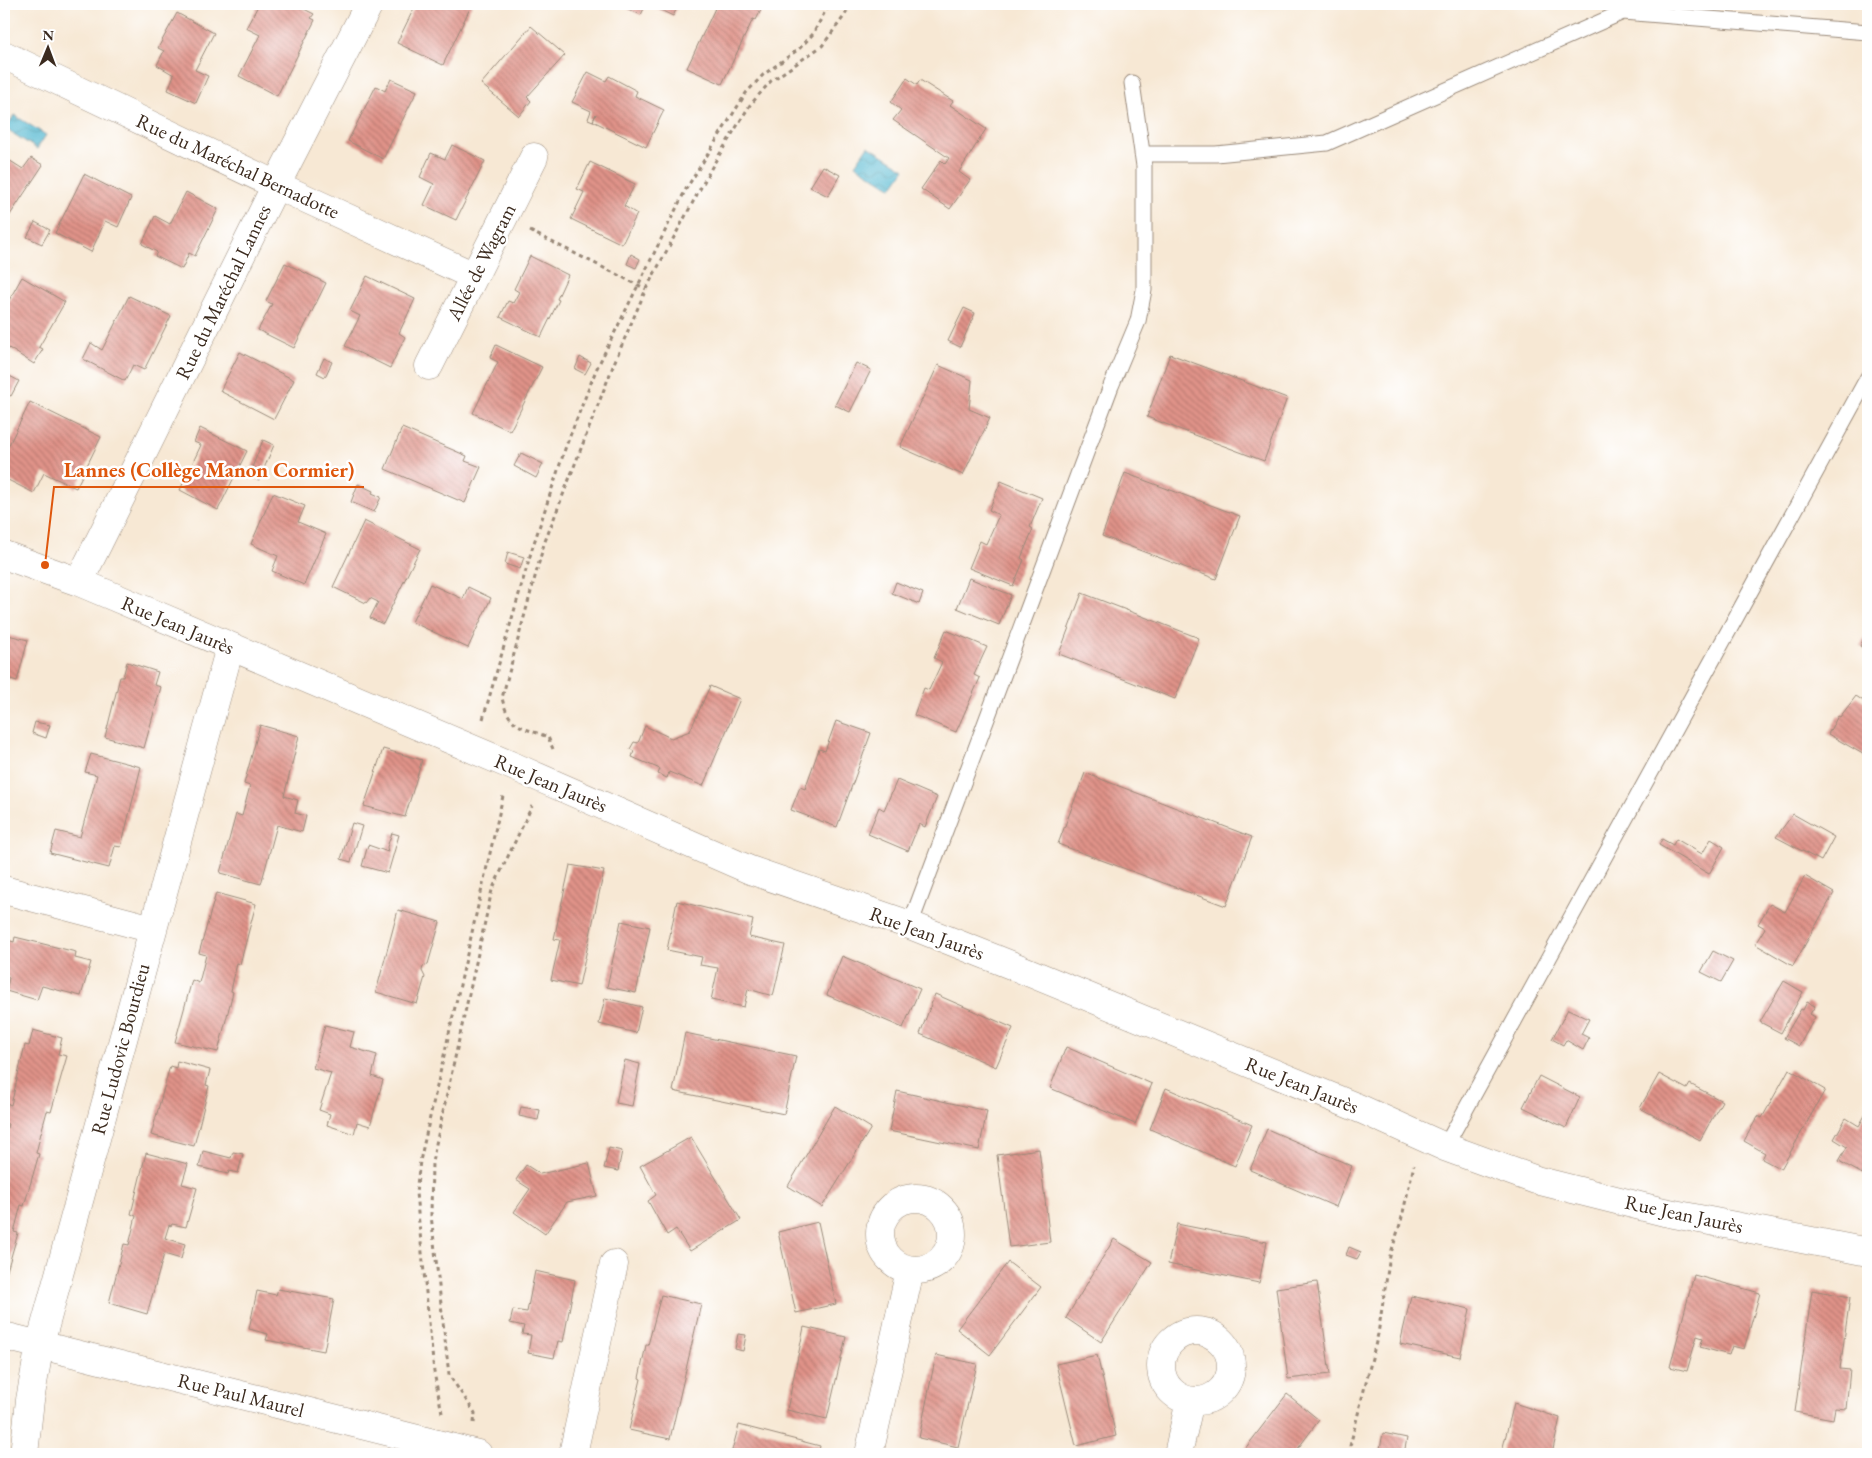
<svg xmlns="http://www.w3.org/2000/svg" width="1872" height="1458" font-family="'EB Garamond',serif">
	<defs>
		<pattern id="water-waves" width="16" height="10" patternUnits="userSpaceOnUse" patternTransform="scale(1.25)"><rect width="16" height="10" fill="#52b8d0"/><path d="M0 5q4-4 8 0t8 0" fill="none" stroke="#4596a8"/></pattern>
		<pattern id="building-back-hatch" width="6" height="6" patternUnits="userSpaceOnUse" patternTransform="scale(1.25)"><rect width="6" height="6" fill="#e09389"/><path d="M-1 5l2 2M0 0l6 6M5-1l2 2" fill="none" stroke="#b7786f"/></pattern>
	</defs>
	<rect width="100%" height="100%" fill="#fff"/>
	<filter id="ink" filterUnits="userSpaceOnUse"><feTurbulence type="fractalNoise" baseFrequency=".02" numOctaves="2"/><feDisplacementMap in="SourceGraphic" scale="10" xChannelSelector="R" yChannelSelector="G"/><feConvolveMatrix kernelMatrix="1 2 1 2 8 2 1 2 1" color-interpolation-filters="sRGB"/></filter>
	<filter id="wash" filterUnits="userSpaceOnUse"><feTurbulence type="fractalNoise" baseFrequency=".0096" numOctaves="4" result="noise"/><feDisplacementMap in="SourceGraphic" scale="20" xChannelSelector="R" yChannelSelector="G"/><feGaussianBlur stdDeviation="1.12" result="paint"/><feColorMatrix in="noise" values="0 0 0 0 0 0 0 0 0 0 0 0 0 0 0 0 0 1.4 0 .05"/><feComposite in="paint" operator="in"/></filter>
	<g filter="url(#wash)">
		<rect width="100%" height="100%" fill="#f7e8d4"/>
		<path fill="url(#water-waves)" stroke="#467177" d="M 14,115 L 46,135 L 37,149 L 6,129 Z
			M 868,146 L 905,169 L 892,188 L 855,165 Z"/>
		<g id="blocks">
			<path fill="url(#building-back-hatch)" d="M 259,4 L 294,4 L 314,14 L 311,18 L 315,20 L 277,96 L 239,76 L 260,35 L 246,28 Z
				M 416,4 L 472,4 L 443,65 L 397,43 Z
				M 618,4 L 646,4 L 641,15 Z
				M 648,4 L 679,4 L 673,16 Z
				M 717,4 L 764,4 L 756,20 L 753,19 L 722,84 L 687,68 Z
				M 177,13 L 214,33 L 195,70 L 208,76 L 196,103 L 168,90 L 174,75 L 157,65 L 164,51 L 158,48 Z
				M 531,26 L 565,55 L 527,97 L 531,101 L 519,116 L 481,84 Z
				M 588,72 L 606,81 L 609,76 L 637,91 L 635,96 L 664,110 L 646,147 L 593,121 L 596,114 L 593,121 L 588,119 L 591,111 L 572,102 Z
				M 907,78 L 917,85 L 920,80 L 953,101 L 950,105 L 986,129 L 959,172 L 970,180 L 950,209 L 921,189 L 941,160 L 945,164 L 949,158 L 893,120 L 901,110 L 891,102 Z
				M 391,79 L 417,91 L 383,159 L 348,141 L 376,86 L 385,91 Z
				M 452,145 L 485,161 L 456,220 L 424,205 L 434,184 L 420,177 L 431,153 L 445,159 Z
				M 4,157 L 23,169 L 31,158 L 43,165 L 4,224 Z
				M 590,162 L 635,184 L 624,206 L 637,214 L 622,244 L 571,219 L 584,192 L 577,189 Z
				M 823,166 L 840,175 L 828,196 L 810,187 Z
				M 84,174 L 131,198 L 118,227 L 105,221 L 91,252 L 55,233 Z
				M 186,192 L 218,209 L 195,256 L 189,253 L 182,269 L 155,256 L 157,252 L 142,244 L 155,216 L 170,224 Z
				M 35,222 L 50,230 L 42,244 L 27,237 Z
				M 631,254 L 640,259 L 636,268 L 627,264 Z
				M 530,256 L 568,275 L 557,299 L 559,300 L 541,337 L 500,317 L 508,301 L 513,303 L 519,292 L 514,289 Z
				M 285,263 L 326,283 L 294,348 L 258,330 L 272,304 L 266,301 Z
				M 367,276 L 415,299 L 399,333 L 405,337 L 390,368 L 345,346 L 360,316 L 350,311 Z
				M 22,277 L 65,302 L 39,347 L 43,349 L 34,364 L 4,345 L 4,309 Z
				M 129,296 L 171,316 L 144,370 L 133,365 L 125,381 L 83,359 L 91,343 L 102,350 Z
				M 964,308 L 975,313 L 960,347 L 948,341 Z
				M 496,345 L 542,367 L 510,431 L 473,413 L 498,362 L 490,358 Z
				M 240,352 L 294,380 L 274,419 L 220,391 Z
				M 1170,354 L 1287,398 L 1264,461 L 1147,417 Z
				M 580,357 L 591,363 L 585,374 L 575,369 Z
				M 324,358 L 332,362 L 325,377 L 317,373 Z
				M 856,363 L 871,370 L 850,412 L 835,405 Z
				M 938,365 L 972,380 L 969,409 L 990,418 L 963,475 L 900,447 Z
				M 4,373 L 19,381 L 11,396 L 4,393 Z
				M 30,402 L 101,437 L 76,488 L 44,473 L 34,493 L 4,478 L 4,455 Z
				M 200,428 L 247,451 L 218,510 L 180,490 L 201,445 L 194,442 Z
				M 402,428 L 467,456 L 465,461 L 481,467 L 465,503 L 385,469 Z
				M 263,440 L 274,445 L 259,480 L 249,475 Z
				M 521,453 L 543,464 L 536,478 L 514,466 Z
				M 1125,473 L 1240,516 L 1216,579 L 1102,536 Z
				M 1001,481 L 1042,498 L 1030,527 L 1033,529 L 1021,558 L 1024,560 L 1013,586 L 969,568 L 980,541 L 986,544 L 999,515 L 989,510 Z
				M 358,484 L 373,491 L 372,493 L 381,497 L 374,512 L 351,502 Z
				M 273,493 L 305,506 L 298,522 L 326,534 L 304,585 L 272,571 L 278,556 L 251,544 Z
				M 364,521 L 420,549 L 383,624 L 370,618 L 378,602 L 370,598 L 366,603 L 333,587 Z
				M 508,552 L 524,557 L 520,569 L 505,564 Z
				M 969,578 L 1011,595 L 999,625 L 957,608 Z
				M 896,582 L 923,593 L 919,604 L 892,593 Z
				M 430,584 L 463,599 L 468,587 L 491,598 L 468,648 L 412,622 Z
				M 1082,593 L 1199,638 L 1175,699 L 1059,654 Z
				M 946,630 L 987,647 L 974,675 L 980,678 L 956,732 L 914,715 L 924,688 L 929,690 L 942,662 L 934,658 Z
				M 1868,631 L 1868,651 L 1860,646 Z
				M 4,634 L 28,640 L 17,681 L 4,677 Z
				M 127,662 L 158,672 L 154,685 L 161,687 L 144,748 L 105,737 L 120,677 L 123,677 Z
				M 710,686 L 740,699 L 703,786 L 669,772 L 667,778 L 658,774 L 660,769 L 632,757 L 634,751 L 630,749 L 634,742 L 638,743 L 645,726 L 671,738 L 690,731 Z
				M 1856,696 L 1868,704 L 1868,757 L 1828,734 L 1838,716 L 1840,717 Z
				M 836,721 L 871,733 L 837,827 L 791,810 L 800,787 L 805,789 L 819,749 L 825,751 Z
				M 35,722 L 50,725 L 46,738 L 32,733 Z
				M 260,725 L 299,736 L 284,796 L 298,800 L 295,813 L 306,816 L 302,832 L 277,825 L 261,884 L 220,873 L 236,814 L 242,816 L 250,786 L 244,784 Z
				M 383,749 L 422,760 L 405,817 L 364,806 Z
				M 91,754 L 141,767 L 121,847 L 115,846 L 109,868 L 50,853 L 56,831 L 80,837 L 97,775 L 85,772 Z
				M 1085,773 L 1252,837 L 1226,906 L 1058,844 Z
				M 897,780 L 937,797 L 925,827 L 919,824 L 908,851 L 868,834 L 879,807 L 884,810 Z
				M 1793,814 L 1834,837 L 1821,861 L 1776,837 Z
				M 352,823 L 362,826 L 351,862 L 341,859 Z
				M 392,833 L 399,835 L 388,873 L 362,866 L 368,845 L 388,852 L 387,847 Z
				M 1662,839 L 1673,845 L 1676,839 L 1702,854 L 1711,839 L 1724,847 L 1709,874 L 1659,845 Z
				M 570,865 L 604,871 L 579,986 L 551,980 L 560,940 L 554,939 Z
				M 1805,876 L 1834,893 L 1793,966 L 1755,944 L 1765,928 L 1758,924 L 1770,904 L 1785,912 Z
				M 216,893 L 256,904 L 240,964 L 237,963 L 231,991 L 233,992 L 218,1052 L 175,1042 L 192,980 L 199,983 L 206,955 L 199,953 Z
				M 677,901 L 753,920 L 749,937 L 785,945 L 773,996 L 748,989 L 744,1007 L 711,1000 L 718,968 L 700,965 L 702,957 L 667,950 Z
				M 398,910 L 440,922 L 428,964 L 423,966 L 422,971 L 425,977 L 417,1004 L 376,992 Z
				M 621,921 L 650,927 L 636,993 L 607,987 Z
				M 15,937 L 76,952 L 75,958 L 91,962 L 81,996 L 42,986 L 37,1000 L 6,991 L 9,978 L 5,976 L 6,974 L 4,974 L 4,939 L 14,942 Z
				M 1713,951 L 1733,961 L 1721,982 L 1701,972 Z
				M 842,956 L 920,989 L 903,1028 L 827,995 Z
				M 1784,981 L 1803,992 L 1781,1033 L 1760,1022 Z
				M 935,994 L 1013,1028 L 996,1067 L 920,1034 Z
				M 605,998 L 642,1007 L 636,1033 L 599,1024 Z
				M 1807,1002 L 1815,1006 L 1810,1014 L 1815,1017 L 1799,1046 L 1784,1038 L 1801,1009 L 1803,1010 Z
				M 1568,1009 L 1589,1019 L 1581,1034 L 1589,1038 L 1583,1050 L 1566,1040 L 1563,1045 L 1552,1039 Z
				M 325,1025 L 354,1032 L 350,1047 L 377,1055 L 372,1076 L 383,1080 L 370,1126 L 357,1122 L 354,1134 L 327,1125 L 330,1114 L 319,1110 L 331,1073 L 313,1068 Z
				M 33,1030 L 62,1038 L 58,1054 L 67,1056 L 51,1112 L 47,1111 L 41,1133 L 36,1153 L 39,1154 L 24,1206 L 21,1205 L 14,1232 L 18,1233 L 4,1281 L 4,1139 L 8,1124 L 4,1123 L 4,1102 L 11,1105 L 25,1045 L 29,1046 Z
				M 685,1033 L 796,1056 L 784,1114 L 673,1091 Z
				M 1066,1047 L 1152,1084 L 1135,1124 L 1050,1088 Z
				M 625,1060 L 640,1064 L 632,1106 L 616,1103 Z
				M 177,1061 L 210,1070 L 206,1085 L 209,1086 L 194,1146 L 151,1135 L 170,1066 L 176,1068 Z
				M 1789,1069 L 1825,1090 L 1781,1169 L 1762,1159 L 1765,1153 L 1744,1141 L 1758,1116 L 1762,1118 Z
				M 1659,1074 L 1687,1089 L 1690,1084 L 1722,1101 L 1700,1140 L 1640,1108 Z
				M 1539,1076 L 1580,1097 L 1566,1128 L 1523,1107 Z
				M 1166,1088 L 1252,1125 L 1235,1166 L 1150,1129 Z
				M 897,1091 L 987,1111 L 979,1150 L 889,1131 Z
				M 835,1106 L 871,1128 L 822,1207 L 788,1186 Z
				M 521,1107 L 540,1110 L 538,1120 L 519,1116 Z
				M 1868,1110 L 1868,1177 L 1839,1161 L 1847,1147 L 1834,1139 L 1846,1118 L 1859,1126 Z
				M 1267,1129 L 1352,1166 L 1336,1207 L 1250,1170 Z
				M 691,1137 L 741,1220 L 690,1251 L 676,1229 L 667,1235 L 648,1201 L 656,1195 L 640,1166 Z
				M 609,1148 L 622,1151 L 618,1171 L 604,1168 Z
				M 1039,1149 L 1050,1242 L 1009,1247 L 997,1155 Z
				M 203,1151 L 231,1158 L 233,1152 L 243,1154 L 238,1173 L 229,1171 L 228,1174 L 199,1167 Z
				M 146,1153 L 188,1164 L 182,1184 L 197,1188 L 186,1227 L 172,1224 L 171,1226 L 169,1225 L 165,1238 L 185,1244 L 181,1259 L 164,1254 L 147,1314 L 109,1303 L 124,1244 L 129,1245 L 136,1216 L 131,1214 Z
				M 589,1163 L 597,1196 L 567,1202 L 545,1234 L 514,1212 L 530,1189 L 516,1180 L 526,1165 L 540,1174 Z
				M 818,1222 L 836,1304 L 796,1313 L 778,1232 Z
				M 1177,1224 L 1267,1242 L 1259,1283 L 1168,1264 Z
				M 1114,1239 L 1152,1262 L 1101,1342 L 1066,1318 Z
				M 1349,1247 L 1361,1252 L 1357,1259 L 1346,1255 Z
				M 1008,1262 L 1041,1287 L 990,1355 L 957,1329 Z
				M 535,1271 L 575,1280 L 563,1342 L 558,1341 L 554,1358 L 528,1353 L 531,1335 L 522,1334 L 524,1326 L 510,1323 L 513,1310 L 527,1312 Z
				M 1694,1275 L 1760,1293 L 1744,1349 L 1732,1346 L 1729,1355 L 1700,1347 L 1703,1338 L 1697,1336 L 1687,1371 L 1670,1367 Z
				M 1317,1282 L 1330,1374 L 1288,1379 L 1276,1288 Z
				M 278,1289 L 334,1299 L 324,1351 L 266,1340 L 268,1334 L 249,1329 L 257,1291 L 276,1295 Z
				M 1812,1290 L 1850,1297 L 1840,1369 L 1850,1370 L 1846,1409 L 1835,1408 L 1833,1419 L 1795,1412 Z
				M 661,1295 L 701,1304 L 670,1439 L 629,1430 L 641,1379 L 639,1378 L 646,1345 L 648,1345 Z
				M 1411,1296 L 1470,1309 L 1460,1357 L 1400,1344 Z
				M 804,1327 L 846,1337 L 827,1419 L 787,1410 Z
				M 738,1334 L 746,1335 L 743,1351 L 735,1349 Z
				M 936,1355 L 977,1364 L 958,1447 L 919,1438 Z
				M 1097,1355 L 1116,1436 L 1076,1446 L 1056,1364 Z
				M 1287,1394 L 1319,1420 L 1294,1454 L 1241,1454 Z
				M 1514,1403 L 1560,1418 L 1552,1454 L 1503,1454 L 1503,1447 Z
				M 739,1425 L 820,1446 L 818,1454 L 731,1454 Z
				M 1383,1433 L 1407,1438 L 1404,1454 L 1379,1454 Z"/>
		</g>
	</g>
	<g filter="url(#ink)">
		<use href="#blocks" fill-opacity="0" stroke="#998979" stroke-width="1"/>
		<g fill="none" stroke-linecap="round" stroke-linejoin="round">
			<g stroke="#998979" stroke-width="17">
				<path id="lane" d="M 1142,154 L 1216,154 L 1327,143 L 1623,12 L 1868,32
					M 910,925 L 1111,386 L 1138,321 L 1144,290 L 1144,166 L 1132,83
					M 1445,1147 L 1868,377"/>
			</g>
			<g stroke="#998979" stroke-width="29">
				<path id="street" d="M 4,55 L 276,185 L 474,276
					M 429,366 L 534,157
					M 4,555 L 79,582 L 515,767 L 750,870 L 910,925 L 1011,965 L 1363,1110 L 1445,1147 L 1536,1180 L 1664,1212 L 1868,1252
					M 79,582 L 276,185 L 369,4
					M 4,890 L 153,929
					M880 1234a36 36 0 1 1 72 0a36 36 0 1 1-72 0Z
					M1161 1366a35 35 0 1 1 70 0a35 35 0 1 1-70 0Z
					M 4,1336 L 478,1454
					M 24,1454 L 30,1400 L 40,1344 L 230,647
					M 573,1454 L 614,1264
					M 869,1454 L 910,1270
					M 1178,1454 L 1190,1401"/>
			</g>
			<path stroke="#998979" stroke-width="3" stroke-dasharray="4 4" stroke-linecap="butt" d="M 530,231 L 646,289
				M 483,719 L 532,549 L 566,446 L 596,370 L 686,189 L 746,93 L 763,75 L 800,48 L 813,34 L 829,4
				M 553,749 L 548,737 C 523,727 509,728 502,698 L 544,544 L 615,361 L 646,289 L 713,165 L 750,105 L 771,81 L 822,46 L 845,15 L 851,4
				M 442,1413 L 434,1372 L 416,1193 L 420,1161 L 503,796
				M 474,1423 L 475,1413 L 449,1375 L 431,1215 L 432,1162 L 492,890 L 532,806
				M 1348,1454 L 1378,1334 L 1390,1256 L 1401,1221 L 1414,1165"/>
			<use href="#lane" stroke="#fff" stroke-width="15"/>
			<use href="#street" stroke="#fff" stroke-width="28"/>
		</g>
	</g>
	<g text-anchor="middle" stroke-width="5" stroke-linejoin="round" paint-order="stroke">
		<g font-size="20" fill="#3b2a1e" stroke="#fff">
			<text transform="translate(238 166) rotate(25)" y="7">Rue du Maréchal Bernadotte</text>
			<text transform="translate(481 262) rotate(-63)" y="7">Allée de Wagram</text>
			<text transform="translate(223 292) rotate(-64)" y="7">Rue du Maréchal Lannes</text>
			<text transform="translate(178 625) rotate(23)" y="7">Rue Jean Jaurès</text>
			<text transform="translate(551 783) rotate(23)" y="7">Rue Jean Jaurès</text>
			<text transform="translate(927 933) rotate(20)" y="7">Rue Jean Jaurès</text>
			<text transform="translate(120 1049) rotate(-75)" y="7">Rue Ludovic Bourdieu</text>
			<text transform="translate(1302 1085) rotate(22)" y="7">Rue Jean Jaurès</text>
			<text transform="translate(1684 1214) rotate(12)" y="7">Rue Jean Jaurès</text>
			<text transform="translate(241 1395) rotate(14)" y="7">Rue Paul Maurel</text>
		</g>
	</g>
	<path fill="none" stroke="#df570d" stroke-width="2" d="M45 565L54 487H364"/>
	<circle fill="#df570d" stroke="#fff" stroke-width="2" cx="45" cy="565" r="5"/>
	<g font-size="21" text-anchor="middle" font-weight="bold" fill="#df570d" stroke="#fff" stroke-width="5" stroke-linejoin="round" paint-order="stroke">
		<text x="209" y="477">Lannes (Collège Manon Cormier)</text>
	</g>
	<rect width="1872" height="1458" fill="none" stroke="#fff" stroke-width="20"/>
	<g transform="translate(48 48) rotate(1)" stroke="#ffffff" stroke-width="4" paint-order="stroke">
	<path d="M0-4L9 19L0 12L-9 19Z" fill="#3b2a1e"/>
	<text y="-8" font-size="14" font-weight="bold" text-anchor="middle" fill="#3b2a1e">N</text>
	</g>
</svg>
